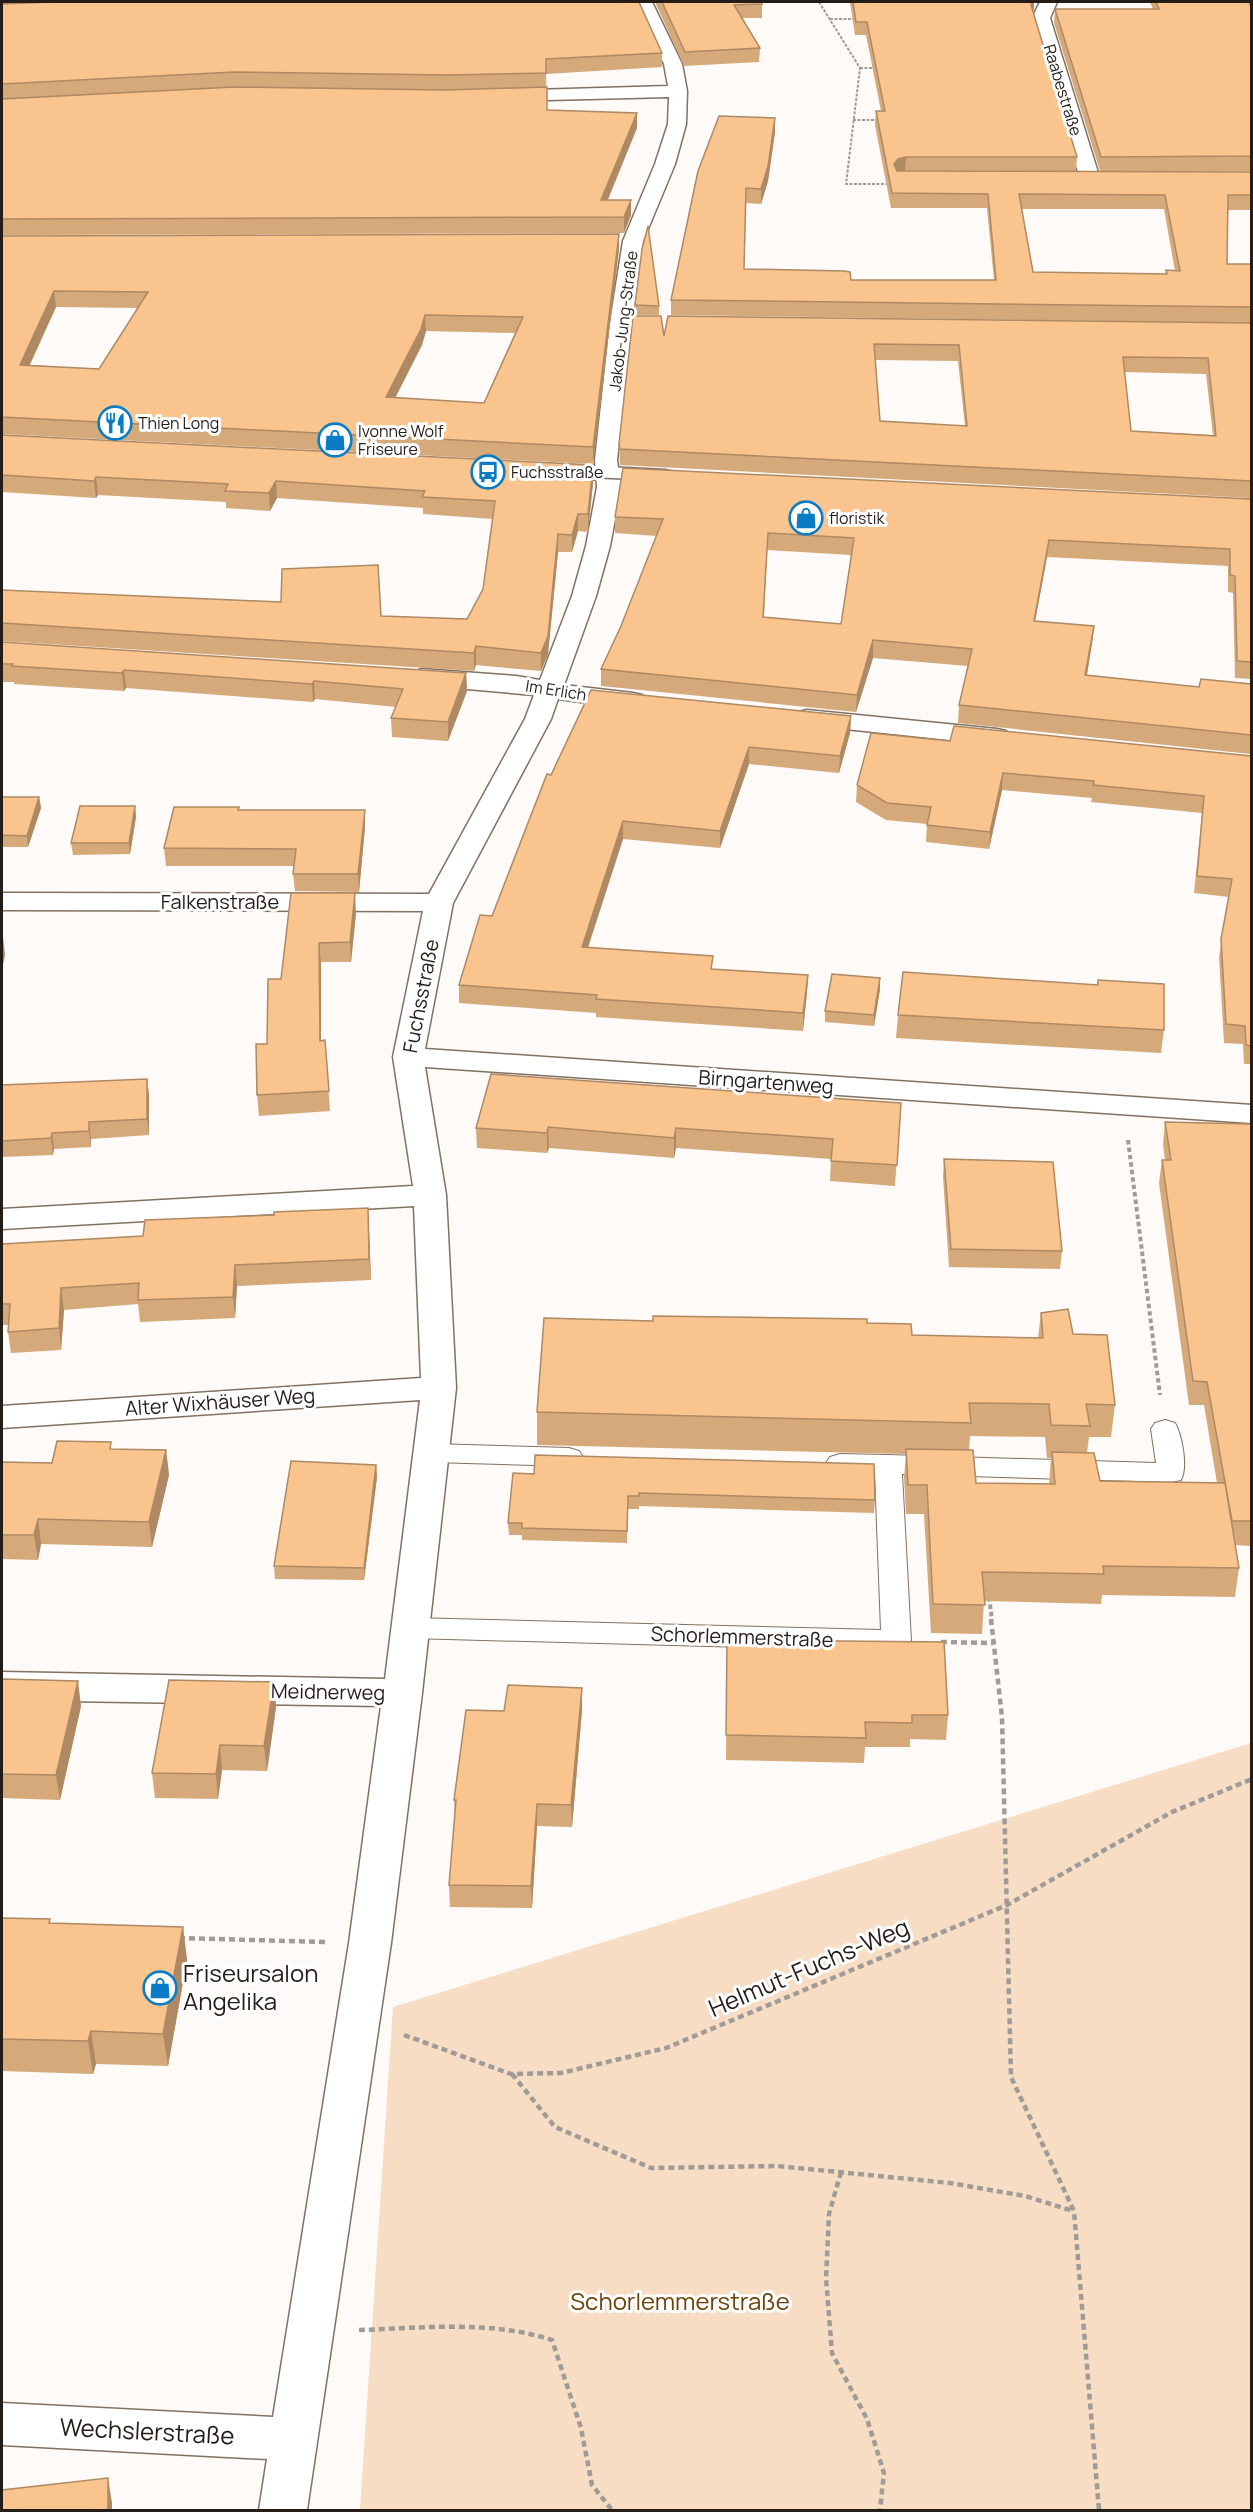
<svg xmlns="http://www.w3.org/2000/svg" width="1253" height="2512" font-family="Manrope,sans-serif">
	<rect width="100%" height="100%" fill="#fefaf7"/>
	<path fill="#f6ddc4" d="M 1251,1743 L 1251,2510 L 360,2510 L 393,2007 Z"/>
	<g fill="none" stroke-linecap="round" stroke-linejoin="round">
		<g stroke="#817162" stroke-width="2">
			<path id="lane" d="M 1165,1420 L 1175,1423 C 1182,1435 1188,1467 1181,1480 L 1171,1482 L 902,1474 L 911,1641 L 906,1648 L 896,1651 L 411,1638 L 401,1635 L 396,1628 L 401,1621 L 411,1618 L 881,1630 L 875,1473 L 840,1472 L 830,1469 L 826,1463 L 830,1457 L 840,1454 L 888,1455 L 1156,1463 L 1151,1429 L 1155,1423 Z
				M 432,1444 L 569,1448 L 579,1451 L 583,1457 L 579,1463 L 569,1466 L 432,1462 L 422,1459 L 418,1453 L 422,1447 Z"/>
		</g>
		<g stroke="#817162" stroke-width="3">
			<path id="street" d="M 635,2 L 652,2 L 682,64 L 687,91 L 686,124 L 675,164 L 643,241 L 632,323 L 617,460 L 621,487 L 610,546 L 596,596 L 564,685 L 633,693 L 642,695 L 646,701 L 642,707 L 633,709 L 558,699 L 551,719 L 453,903 L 425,1049 L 1252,1105 L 1252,1123 L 425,1067 L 446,1195 L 456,1388 L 422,1693 L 391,1943 L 307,2510 L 259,2510 L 267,2459 L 2,2445 L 2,2403 L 273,2417 L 349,1943 L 381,1706 L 2,1700 L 2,1672 L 385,1679 L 420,1400 L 2,1428 L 2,1406 L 421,1378 L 414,1206 L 2,1229 L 2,1209 L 413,1186 L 393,1057 L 423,911 L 2,910 L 2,893 L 429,894 L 525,719 L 534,695 L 422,685 L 413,682 L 409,677 L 413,672 L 422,669 L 516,676 L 540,680 L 572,596 L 586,546 L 597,487 L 595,460 L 610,323 L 623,241 L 655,164 L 668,124 L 669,97 L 503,101 L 497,100 L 494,96 L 497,92 L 503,91 L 668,86 L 664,64 Z
				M 1040,2 L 1057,2 L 1050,18 L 1100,179 L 1097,183 L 1083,183 L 1080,179 L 1032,18 Z
				M 807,710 L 997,729 L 1006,731 L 1010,737 L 1006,743 L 997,745 L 798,724 L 794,718 L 798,712 Z"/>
		</g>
		<g stroke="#817162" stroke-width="3">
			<path id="secondary" d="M 549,464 L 665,470 L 673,472 L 677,477 L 673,482 L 665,484 L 541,476 L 537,471 L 541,466 Z"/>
		</g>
		<path stroke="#a19b97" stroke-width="2" stroke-dasharray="3 1.5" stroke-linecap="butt" d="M 819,2 L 860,68 L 846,184 L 890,184
			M 830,19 L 855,19
			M 860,68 L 878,68
			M 853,120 L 879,120"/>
		<path stroke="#a19b97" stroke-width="4" stroke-dasharray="4.5 3" stroke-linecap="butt" d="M 1128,1140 L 1160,1395
			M 989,1597 L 992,1620"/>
		<path stroke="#a19b97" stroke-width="4.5" stroke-dasharray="6 4" stroke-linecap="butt" d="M 991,1619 L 1002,1717 L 1011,2077 L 1074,2211 L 1099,2510
			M 941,1642 L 993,1643
			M 179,1938 L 325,1942
			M 404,2035 L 511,2074 L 561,2073 L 666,2048 L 1007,1905 L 1172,1812 L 1252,1779
			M 512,2074 L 555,2127 L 651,2168 L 777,2166 L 950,2183 L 1025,2196 L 1073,2211
			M 841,2172 L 829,2214 L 826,2278 L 832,2353 L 867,2419 L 884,2473 L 880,2510
			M 359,2330 C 422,2328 491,2320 552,2340 L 581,2428 L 592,2485 L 612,2510"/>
		<use href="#lane" fill="#fff" fill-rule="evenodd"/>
		<use href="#street" fill="#fff" fill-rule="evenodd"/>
		<use href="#secondary" fill="#fff" fill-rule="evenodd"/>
		<path stroke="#76706c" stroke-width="1.5" d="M 577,477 L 637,480"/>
	</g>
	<path fill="#d6a97a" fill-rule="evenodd" d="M 2,2 L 51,2 L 662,53 L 662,67 L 546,74 L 547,110 L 637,128 L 608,200 L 631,215 L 624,233 L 2,235 L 2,99 L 183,89 L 2,99 Z
		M 655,2 L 761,2 L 762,4 L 762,18 L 742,18 L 760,48 L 759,62 L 684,66 Z
		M 850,2 L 1034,2 L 1033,12 L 1077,157 L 1076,171 L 1100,171 L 1054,23 L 1055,9 L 1153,9 L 1150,2 L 1249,2 L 1251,8 L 1251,171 L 1125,172 L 1251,172 L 1251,210 L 1228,210 L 1227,264 L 1251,264 L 1251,323 L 671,315 L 671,300 L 775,132 L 768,181 L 761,204 L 746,203 L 744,269 L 851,280 L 994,280 L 987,208 L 891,208 L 875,125 L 876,111 L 881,111 L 866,35 L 855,35 ZM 1021,209 L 1164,209 L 1175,271 L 1166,270 L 1165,274 L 1033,272 Z
		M 619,234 L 619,249 L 593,464 L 2,434 L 2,236 ZM 56,307 L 138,308 L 99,369 L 30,365 ZM 426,331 L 515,333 L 484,403 L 395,398 L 422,345 Z
		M 635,305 L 659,306 L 659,315 L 635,315 Z
		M 1251,323 L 1251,498 L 620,465 L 619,444 L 664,336 ZM 875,360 L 958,361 L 965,426 L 880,421 ZM 1124,372 L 1206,374 L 1213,435 L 1131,431 Z
		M 2,435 L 593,483 L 588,532 L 578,531 L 572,552 L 558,552 L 548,654 L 541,671 L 476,665 L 474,671 L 2,641 L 2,590 L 381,616 L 467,619 L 483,589 L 493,519 L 423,514 L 423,508 L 277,498 L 270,511 L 226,508 L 226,502 L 98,495 L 96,498 L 2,492 Z
		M 1251,499 L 1251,679 L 1235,678 L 1233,593 L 1228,592 L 1228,566 L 1047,557 L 1035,621 L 1094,626 L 1092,643 L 1087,675 L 1199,687 L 1251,684 L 1251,754 L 958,723 L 959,705 L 968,666 L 873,658 L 856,712 L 601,686 L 601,669 L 621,626 L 657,536 L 615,533 L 615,517 ZM 767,550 L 851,555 L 841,624 L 764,617 Z
		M 2,642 L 466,673 L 467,691 L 448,741 L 392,737 L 391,718 L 396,707 L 315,699 L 313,702 L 126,688 L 124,691 L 14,684 L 14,682 L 2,682 Z
		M 851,716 L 850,733 L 839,773 L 749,764 L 720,848 L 623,839 L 588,948 L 713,969 L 808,975 L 807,992 L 803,1031 L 596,1017 L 596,1013 L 459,1003 L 459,985 L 492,916 L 551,775 Z
		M 950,741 L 1251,756 L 1251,1064 L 1244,1064 L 1243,1044 L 1224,1043 L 1219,957 L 1229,897 L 1194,893 L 1202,813 L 1091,802 L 1092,798 L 1002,790 L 989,849 L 926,842 L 927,824 L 886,820 L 856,802 L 857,785 Z
		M 2,797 L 39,797 L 41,808 L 28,847 L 2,847 Z
		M 135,806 L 136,817 L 130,854 L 73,855 L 71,843 Z
		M 239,807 L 239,810 L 365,810 L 365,827 L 359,892 L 295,891 L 293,874 L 294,866 L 166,866 L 164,848 Z
		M 291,893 L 356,913 L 351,962 L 321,962 L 321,1040 L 325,1040 L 330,1111 L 259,1116 L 257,1095 L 281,979 Z
		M 1098,980 L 1164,1030 L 1161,1053 L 896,1038 L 898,1015 L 1097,985 Z
		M 880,989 L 874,1026 L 825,1022 L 825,1011 Z
		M 147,1079 L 149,1095 L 149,1135 L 91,1139 L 91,1147 L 54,1149 L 53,1155 L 2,1157 L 2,1085 Z
		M 901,1103 L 895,1186 L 830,1181 L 831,1159 L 676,1148 L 674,1158 L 549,1148 L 547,1153 L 477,1148 L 476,1128 Z
		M 1165,1122 L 1251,1124 L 1251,1546 L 1235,1545 L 1239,1568 L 1235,1597 L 1102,1595 L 1101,1604 L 984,1601 L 982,1634 L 931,1633 L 924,1514 L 906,1514 L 904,1477 L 906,1454 L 537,1445 L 537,1412 L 653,1321 L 867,1323 L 912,1335 L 1038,1338 L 1041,1313 L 1073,1334 L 1115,1405 L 1111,1437 L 1089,1437 L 1087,1453 L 1100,1481 L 1217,1483 L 1204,1405 L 1189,1405 L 1159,1183 L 1162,1160 L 1165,1160 L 1163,1144 ZM 970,1436 L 1045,1437 L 1047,1458 L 1051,1458 L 1049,1484 L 976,1483 L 969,1450 Z
		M 944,1159 L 1062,1251 L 1060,1269 L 949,1267 L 943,1177 Z
		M 368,1208 L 371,1280 L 237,1286 L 235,1318 L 140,1322 L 138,1304 L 64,1310 L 61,1350 L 11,1353 L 8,1332 L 9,1325 L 2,1325 L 2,1244 L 143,1236 L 274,1215 Z
		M 111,1449 L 166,1450 L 169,1475 L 152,1547 L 41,1544 L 38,1560 L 2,1559 L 2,1462 L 52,1463 Z
		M 376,1465 L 377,1477 L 364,1580 L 275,1579 L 274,1566 Z
		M 513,1473 L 875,1500 L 874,1513 L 639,1506 L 639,1509 L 628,1509 L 627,1543 L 522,1540 L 522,1535 L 509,1535 L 508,1523 Z
		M 727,1640 L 948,1715 L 946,1740 L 910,1739 L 910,1747 L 865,1747 L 864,1763 L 726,1760 Z
		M 2,1679 L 81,1706 L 60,1800 L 2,1798 Z
		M 274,1682 L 276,1707 L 267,1771 L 222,1770 L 218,1799 L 155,1798 L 152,1773 Z
		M 582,1688 L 582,1710 L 572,1827 L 537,1826 L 532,1908 L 450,1907 L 449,1885 L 455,1816 L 454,1800 L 504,1711 Z
		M 2,1918 L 51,1923 L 183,1927 L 187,1960 L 168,2066 L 96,2064 L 93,2074 L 2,2071 Z"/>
	<path fill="#ae8963" d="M 1032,2 L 1034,2 L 1034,9 L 1030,19 L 1031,5 Z
		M 637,113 L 637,128 L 601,215 L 601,200 Z
		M 775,118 L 775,132 L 768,181 L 761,204 L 761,189 Z
		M 906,157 L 905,172 L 897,174 L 894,164 L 898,159 Z
		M 631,200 L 631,215 L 624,233 L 624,217 Z
		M 619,234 L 619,249 L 593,464 L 593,447 Z
		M 54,291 L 56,307 L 22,381 L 20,365 Z
		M 425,315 L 426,331 L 422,345 L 387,414 L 386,397 Z
		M 593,465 L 593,483 L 588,532 L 588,514 Z
		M 96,477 L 98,495 L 96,498 L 94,481 Z
		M 276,481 L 277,498 L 270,511 L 269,493 Z
		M 578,514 L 578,531 L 572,552 L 572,535 Z
		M 558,534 L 558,552 L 548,654 L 541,671 L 541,653 Z
		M 1049,540 L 1047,557 L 1032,638 L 1034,621 Z
		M 1094,626 L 1092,643 L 1084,692 L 1085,675 Z
		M 873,640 L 873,658 L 856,712 L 857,695 Z
		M 476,646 L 476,665 L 474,671 L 474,653 Z
		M 124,670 L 126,688 L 124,691 L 122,673 Z
		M 466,673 L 467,691 L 448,741 L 448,722 Z
		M 314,681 L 315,699 L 313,702 L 312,684 Z
		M 851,716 L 850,733 L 839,773 L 840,756 Z
		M 749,747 L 749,764 L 720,848 L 720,831 Z
		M 1003,773 L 1002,790 L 989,849 L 990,832 Z
		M 39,797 L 41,808 L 28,847 L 27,836 Z
		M 135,806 L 136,817 L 130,854 L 129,843 Z
		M 365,810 L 365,827 L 359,892 L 358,874 Z
		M 623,821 L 623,839 L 582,965 L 582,947 Z
		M 355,893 L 356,913 L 351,962 L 350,942 Z
		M 2,927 L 5,955 L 2,970 Z
		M 319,943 L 321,962 L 321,1061 L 320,1041 Z
		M 808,975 L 807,992 L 803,1031 L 803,1013 Z
		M 880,978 L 880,989 L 874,1026 L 874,1015 Z
		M 147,1079 L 149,1095 L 149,1135 L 147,1119 Z
		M 89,1122 L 91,1139 L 91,1147 L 89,1131 Z
		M 548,1127 L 549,1148 L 547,1153 L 547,1133 Z
		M 676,1128 L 676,1148 L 674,1158 L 674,1138 Z
		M 52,1133 L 54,1149 L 53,1155 L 51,1138 Z
		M 368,1208 L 369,1229 L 371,1280 L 369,1259 Z
		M 235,1265 L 237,1286 L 235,1318 L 233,1297 Z
		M 61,1288 L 64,1310 L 61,1350 L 59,1328 Z
		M 166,1450 L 169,1475 L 152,1547 L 149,1522 Z
		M 376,1465 L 377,1477 L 364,1580 L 364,1568 Z
		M 38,1519 L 41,1544 L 38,1560 L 34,1535 Z
		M 78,1681 L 81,1706 L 60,1800 L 56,1775 Z
		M 274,1682 L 276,1707 L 267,1771 L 264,1746 Z
		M 582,1688 L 582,1710 L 572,1827 L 571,1805 Z
		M 220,1745 L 222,1770 L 218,1799 L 216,1774 Z
		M 537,1804 L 537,1826 L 532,1908 L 531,1886 Z
		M 183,1927 L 187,1960 L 168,2066 L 163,2034 Z
		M 91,2031 L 96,2064 L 93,2074 L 88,2041 Z
		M 108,2478 L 112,2503 L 112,2511 L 108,2511 Z"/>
	<path fill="#f9c48e" stroke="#ae8963" stroke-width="1.5" fill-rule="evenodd" d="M 52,2 L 639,2 L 662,53 L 546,59 L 546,73 L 448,75 L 234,72 L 2,84 L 2,4 Z
		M 662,2 L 761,2 L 762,4 L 734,5 L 760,48 L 685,52 Z
		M 853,2 L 1032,2 L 1031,5 L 1077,157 L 906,157 L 898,159 L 894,164 L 897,171 L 1251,172 L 1251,195 L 1228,195 L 1227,264 L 1251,264 L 1251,307 L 671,300 L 698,171 L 719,116 L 775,118 L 768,166 L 761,189 L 746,188 L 744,269 L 844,271 L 850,272 L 851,280 L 996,280 L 988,194 L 892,193 L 876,111 L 885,111 L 867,22 L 856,22 ZM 1019,194 L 1165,195 L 1180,271 L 1166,270 L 1167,274 L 1033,272 Z
		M 1156,2 L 1249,2 L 1251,8 L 1251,156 L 1101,157 L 1055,9 L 1159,9 Z
		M 234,87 L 447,90 L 547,87 L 547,110 L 637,113 L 601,200 L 631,200 L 624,217 L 2,219 L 2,99 Z
		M 648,226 L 659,306 L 635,305 L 642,249 Z
		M 619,234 L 593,447 L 2,417 L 2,236 ZM 54,291 L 148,292 L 99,369 L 20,365 ZM 425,315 L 523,317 L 484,403 L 386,397 L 421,329 Z
		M 633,316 L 661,316 L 664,336 L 668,316 L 1251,323 L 1251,481 L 620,449 L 619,444 ZM 874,344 L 959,345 L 967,426 L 880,421 ZM 1123,357 L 1208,358 L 1216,436 L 1131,431 Z
		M 2,435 L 593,465 L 588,514 L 578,514 L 572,535 L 558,534 L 548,636 L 541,653 L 476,646 L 474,653 L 2,623 L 2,590 L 281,602 L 282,569 L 378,565 L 381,616 L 467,619 L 483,589 L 495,501 L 422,497 L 425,491 L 276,481 L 269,493 L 225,491 L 228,484 L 96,477 L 94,481 L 2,475 Z
		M 623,468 L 1251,499 L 1251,662 L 1237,661 L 1235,576 L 1230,575 L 1230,549 L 1049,540 L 1034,621 L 1094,626 L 1085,675 L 1199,687 L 1201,679 L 1251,684 L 1251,735 L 959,705 L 972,649 L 873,640 L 857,695 L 601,669 L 621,626 L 663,519 L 615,517 ZM 768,533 L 854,538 L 841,624 L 763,617 Z
		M 2,642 L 466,673 L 448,722 L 391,718 L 403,689 L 314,681 L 312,684 L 124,670 L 122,673 L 12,666 L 13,664 L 2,664 Z
		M 591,690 L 851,716 L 840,756 L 749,747 L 720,831 L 623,821 L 582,947 L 713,956 L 711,969 L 808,975 L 803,1013 L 596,999 L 597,995 L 459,985 L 480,915 L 492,916 L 547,774 L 551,775 Z
		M 954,726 L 1251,756 L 1251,1046 L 1246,1045 L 1245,1026 L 1226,1024 L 1221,939 L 1232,879 L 1197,876 L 1204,796 L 1093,785 L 1094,781 L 1003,773 L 990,832 L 927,825 L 931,807 L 887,803 L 857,785 L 871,733 L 950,741 Z
		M 2,797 L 39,797 L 27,836 L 2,835 Z
		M 80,806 L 135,806 L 129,843 L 71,843 Z
		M 174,807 L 239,807 L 238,810 L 365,810 L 358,874 L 293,874 L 296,849 L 164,848 Z
		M 291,893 L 355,893 L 350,942 L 319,943 L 320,1041 L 325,1040 L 329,1091 L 257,1095 L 256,1044 L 267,1044 L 268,979 L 281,979 Z
		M 903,972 L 1098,985 L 1098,980 L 1164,984 L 1164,1030 L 898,1015 Z
		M 832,974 L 880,978 L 874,1015 L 825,1011 Z
		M 491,1074 L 901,1103 L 897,1165 L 831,1161 L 833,1139 L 676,1128 L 674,1138 L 548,1127 L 547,1133 L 476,1128 Z
		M 147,1079 L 147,1119 L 89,1122 L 89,1131 L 52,1133 L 51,1138 L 2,1141 L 2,1085 Z
		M 1165,1122 L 1251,1124 L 1251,1521 L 1232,1521 L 1207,1382 L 1193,1381 L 1162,1160 L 1171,1160 Z
		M 944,1159 L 1053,1162 L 1062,1251 L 951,1249 Z
		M 368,1208 L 369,1259 L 235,1265 L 233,1297 L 138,1300 L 139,1283 L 61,1288 L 59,1328 L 8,1332 L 10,1304 L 2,1304 L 2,1244 L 143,1236 L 145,1220 L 274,1215 L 274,1212 Z
		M 1068,1309 L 1073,1334 L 1107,1335 L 1115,1405 L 1086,1404 L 1090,1426 L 1051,1425 L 1049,1404 L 969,1403 L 971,1423 L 537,1412 L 544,1318 L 653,1321 L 653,1316 L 867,1319 L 867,1323 L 911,1324 L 912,1335 L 1043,1338 L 1041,1313 Z
		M 57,1441 L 111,1442 L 110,1449 L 166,1450 L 149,1522 L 38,1519 L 34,1535 L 2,1535 L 2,1462 L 52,1463 Z
		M 906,1449 L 973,1450 L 976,1483 L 1055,1484 L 1052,1452 L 1094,1453 L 1100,1481 L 1225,1483 L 1239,1568 L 1103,1566 L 1104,1574 L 982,1572 L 985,1605 L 933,1604 L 927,1485 L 908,1485 Z
		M 535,1455 L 874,1464 L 875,1500 L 639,1493 L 639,1496 L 628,1496 L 627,1531 L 522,1528 L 522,1523 L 508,1523 L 513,1473 L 534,1474 Z
		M 291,1461 L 376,1465 L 364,1568 L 274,1566 Z
		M 727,1640 L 944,1642 L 948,1715 L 912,1715 L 912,1723 L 865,1722 L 866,1738 L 726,1735 Z
		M 2,1679 L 78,1681 L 56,1775 L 2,1774 Z
		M 169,1680 L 274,1682 L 264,1746 L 220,1745 L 216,1774 L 152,1773 Z
		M 508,1685 L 582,1688 L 571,1805 L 537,1804 L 531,1886 L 449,1885 L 456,1800 L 454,1800 L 466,1710 L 504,1711 Z
		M 2,1918 L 50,1919 L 49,1923 L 183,1927 L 163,2034 L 91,2031 L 88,2041 L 2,2039 Z
		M 108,2478 L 108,2511 L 2,2511 L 2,2490 Z"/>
	<defs>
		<g id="restaurant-ring" transform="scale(1.725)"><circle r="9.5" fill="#fff" stroke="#0a7cc6" stroke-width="1.5"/><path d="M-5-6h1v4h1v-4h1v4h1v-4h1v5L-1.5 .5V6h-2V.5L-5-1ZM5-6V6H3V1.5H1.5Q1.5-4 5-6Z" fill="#0a7cc6"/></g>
		<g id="shop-ring" transform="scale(1.725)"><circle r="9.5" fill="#fff" stroke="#0a7cc6" stroke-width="1.5"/><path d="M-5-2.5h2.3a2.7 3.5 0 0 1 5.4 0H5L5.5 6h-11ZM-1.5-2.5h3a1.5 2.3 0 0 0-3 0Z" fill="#0a7cc6"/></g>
		<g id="bus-ring" transform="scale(1.725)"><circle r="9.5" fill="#fff" stroke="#0a7cc6" stroke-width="1.5"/><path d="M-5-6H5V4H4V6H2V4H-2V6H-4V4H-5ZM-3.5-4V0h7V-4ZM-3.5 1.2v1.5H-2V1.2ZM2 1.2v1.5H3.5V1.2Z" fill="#0a7cc6"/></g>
	</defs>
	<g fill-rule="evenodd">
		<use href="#restaurant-ring" x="115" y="423"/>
		<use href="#shop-ring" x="335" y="440"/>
		<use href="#bus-ring" x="488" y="472"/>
		<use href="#shop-ring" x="806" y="518"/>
		<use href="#shop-ring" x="160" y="1988"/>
	</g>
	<g text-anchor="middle" stroke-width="6" stroke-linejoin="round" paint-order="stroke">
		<g font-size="16" fill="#241d17" stroke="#fff">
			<text transform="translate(1063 90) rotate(73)" y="6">Raabestraße</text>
			<text transform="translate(623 321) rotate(-83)" y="6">Jakob-Jung-Straße</text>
			<text transform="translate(556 690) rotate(9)" y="6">Im Erlich</text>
		</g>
		<g font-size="16" fill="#241d17" stroke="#fff" text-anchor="start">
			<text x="138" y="429">Thien Long</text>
			<text x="358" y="437">Ivonne Wolf<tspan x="358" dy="18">Friseure</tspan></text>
			<text x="511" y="478">Fuchsstraße</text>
			<text x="829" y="524">floristik</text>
		</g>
		<g font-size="20" fill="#241d17" stroke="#fff">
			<text x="220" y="909">Falkenstraße</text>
			<text transform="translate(421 996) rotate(-79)" y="7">Fuchsstraße</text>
			<text transform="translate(766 1082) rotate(4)" y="7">Birngartenweg</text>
			<text transform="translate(220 1402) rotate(-4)" y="7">Alter Wixhäuser Weg</text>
			<text transform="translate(742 1637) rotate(2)" y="7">Schorlemmerstraße</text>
			<text transform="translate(328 1692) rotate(1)" y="7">Meidnerweg</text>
		</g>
		<g font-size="24" fill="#241d17" stroke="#fff">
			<text transform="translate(809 1968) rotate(-23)" y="8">Helmut-Fuchs-Weg</text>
			<text transform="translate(147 2432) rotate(3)" y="8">Wechslerstraße</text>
		</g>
		<g font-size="24" fill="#241d17" stroke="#fff" text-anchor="start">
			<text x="183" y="1982">Friseursalon<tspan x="183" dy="28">Angelika</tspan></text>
		</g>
		<g font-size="24" fill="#6d420c" stroke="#fff">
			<text x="680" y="2310">Schorlemmerstraße</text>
		</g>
	</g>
	<rect width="1253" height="2512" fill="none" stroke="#241d17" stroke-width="6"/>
</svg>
